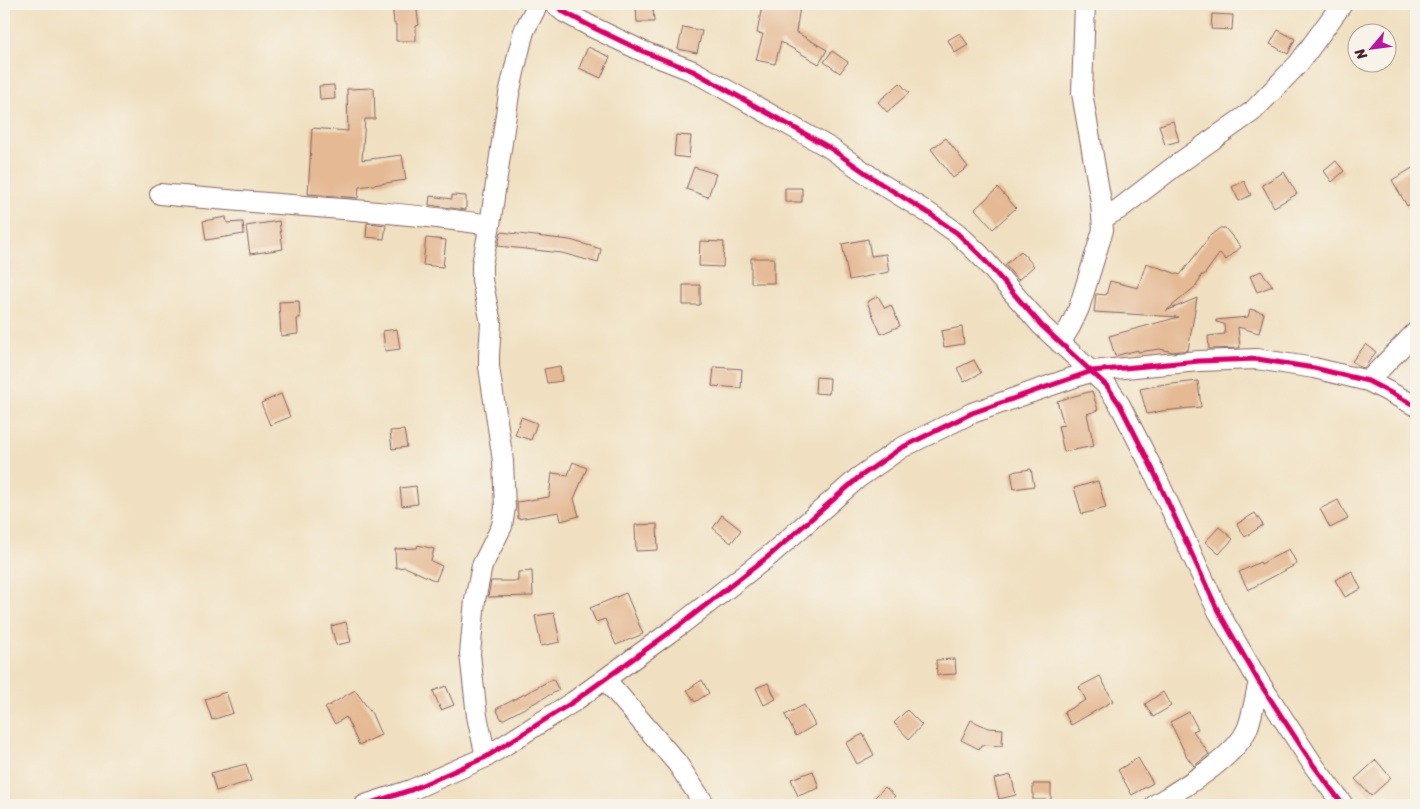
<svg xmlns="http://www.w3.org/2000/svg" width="1420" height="809" font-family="Sriracha,sans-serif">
	<rect width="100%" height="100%" fill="#f7f3e8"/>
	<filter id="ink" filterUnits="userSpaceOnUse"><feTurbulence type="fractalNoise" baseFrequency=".02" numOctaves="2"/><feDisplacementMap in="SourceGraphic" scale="10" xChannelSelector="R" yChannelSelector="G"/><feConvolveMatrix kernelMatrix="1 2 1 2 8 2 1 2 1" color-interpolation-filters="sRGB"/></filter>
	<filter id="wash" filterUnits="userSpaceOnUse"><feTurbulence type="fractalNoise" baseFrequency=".0096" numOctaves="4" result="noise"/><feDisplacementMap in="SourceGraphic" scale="20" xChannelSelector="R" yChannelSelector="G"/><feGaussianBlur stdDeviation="1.12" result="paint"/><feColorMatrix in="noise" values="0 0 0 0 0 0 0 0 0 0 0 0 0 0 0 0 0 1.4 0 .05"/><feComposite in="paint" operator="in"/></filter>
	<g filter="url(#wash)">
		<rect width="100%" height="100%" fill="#f0e0c1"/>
		<g id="blocks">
			<path fill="#e5b994" d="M 392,4 L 416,4 L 419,25 L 416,26 L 416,41 L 396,41 L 396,24 L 394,24 Z
				M 779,4 L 800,7 L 796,32 L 827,50 L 819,64 L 781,42 L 775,64 L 756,60 L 763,34 L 757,33 L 762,6 L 778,9 Z
				M 653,7 L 654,22 L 637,22 L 636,8 Z
				M 1212,14 L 1233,15 L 1232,30 L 1211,29 Z
				M 683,27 L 702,31 L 697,53 L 678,49 Z
				M 1278,30 L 1295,39 L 1288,54 L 1270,44 Z
				M 960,33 L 968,45 L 955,53 L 948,40 Z
				M 588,47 L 610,57 L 601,78 L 579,68 Z
				M 832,51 L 848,62 L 840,73 L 824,62 Z
				M 900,83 L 909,93 L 887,112 L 878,102 Z
				M 334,85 L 335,99 L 320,100 L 319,86 Z
				M 374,88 L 375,119 L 365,119 L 362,160 L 402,155 L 406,180 L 359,187 L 358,198 L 308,194 L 312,128 L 348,131 L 347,89 Z
				M 1173,121 L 1179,141 L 1165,145 L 1159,125 Z
				M 676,135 L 691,136 L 689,158 L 674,156 Z
				M 946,138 L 968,167 L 953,178 L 931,149 Z
				M 1336,161 L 1344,171 L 1332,182 L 1324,171 Z
				M 1416,166 L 1416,200 L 1407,206 L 1392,180 Z
				M 694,167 L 716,174 L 708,197 L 686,189 Z
				M 1284,172 L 1297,194 L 1274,207 L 1262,185 Z
				M 1244,181 L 1251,195 L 1239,201 L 1232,187 Z
				M 785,188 L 802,188 L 802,202 L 785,202 Z
				M 998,188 L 1016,208 L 993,229 L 975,209 Z
				M 452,195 L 466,196 L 466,210 L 429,205 L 430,196 L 452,199 Z
				M 226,217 L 227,223 L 243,222 L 244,234 L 206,240 L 203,221 Z
				M 279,221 L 283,249 L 250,254 L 246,226 Z
				M 367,223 L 386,225 L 384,239 L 366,237 Z
				M 1220,228 L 1225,228 L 1241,247 L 1226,260 L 1220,253 L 1204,275 L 1201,275 L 1200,280 L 1196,286 L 1166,311 L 1197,298 L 1188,350 L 1173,352 L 1160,349 L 1138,352 L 1138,350 L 1115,356 L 1109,336 L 1179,317 L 1094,312 L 1096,294 L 1106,295 L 1110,281 L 1138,288 L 1146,263 L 1180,275 L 1208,239 L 1207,238 Z
				M 501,232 L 570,240 L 601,249 L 598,263 L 562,253 L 498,246 Z
				M 426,238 L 446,240 L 443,267 L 423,265 Z
				M 868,239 L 871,256 L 886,254 L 889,272 L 849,280 L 842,244 Z
				M 700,241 L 724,242 L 723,267 L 699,266 Z
				M 1021,251 L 1034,266 L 1018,280 L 1005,265 Z
				M 751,258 L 774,258 L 774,283 L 751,283 Z
				M 1261,271 L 1273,286 L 1257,292 L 1250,276 Z
				M 683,285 L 700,285 L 700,305 L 683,305 Z
				M 878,296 L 885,308 L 891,305 L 900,326 L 881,334 L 867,302 Z
				M 299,301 L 300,318 L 297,318 L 298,334 L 281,336 L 279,302 Z
				M 1250,309 L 1264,313 L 1259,333 L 1238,327 L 1240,348 L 1209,349 L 1208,336 L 1225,334 L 1224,324 L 1216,322 L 1216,320 L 1248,317 Z
				M 962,327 L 964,344 L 944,347 L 941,331 Z
				M 397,329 L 400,349 L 385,351 L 383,331 Z
				M 1366,344 L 1376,352 L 1364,368 L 1358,366 L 1352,361 Z
				M 974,360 L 981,373 L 964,382 L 957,368 Z
				M 560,366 L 562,381 L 547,383 L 544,369 Z
				M 714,367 L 742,369 L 741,388 L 712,386 Z
				M 816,377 L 830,378 L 829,394 L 815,393 Z
				M 1198,381 L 1201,407 L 1162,411 L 1147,414 L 1140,389 L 1164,384 L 1164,385 Z
				M 1092,391 L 1098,410 L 1087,414 L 1094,446 L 1064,452 L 1058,426 L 1064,425 L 1057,401 Z
				M 281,394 L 290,417 L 270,425 L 261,403 Z
				M 521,417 L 537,423 L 531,440 L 515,435 Z
				M 404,430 L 407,447 L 392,449 L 390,431 Z
				M 573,462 L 587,468 L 574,499 L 579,516 L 561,521 L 559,512 L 518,519 L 517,502 L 549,497 L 552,473 L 568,475 Z
				M 1031,469 L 1034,486 L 1014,489 L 1011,472 Z
				M 1098,481 L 1106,508 L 1082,514 L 1074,488 Z
				M 416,486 L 418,504 L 402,506 L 400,488 Z
				M 1338,500 L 1348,519 L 1330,528 L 1320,509 Z
				M 1255,513 L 1263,525 L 1245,537 L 1237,524 Z
				M 722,515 L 741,530 L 731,543 L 713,528 Z
				M 657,524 L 658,550 L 636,551 L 635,525 Z
				M 1219,527 L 1233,539 L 1219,554 L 1205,542 Z
				M 418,545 L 434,549 L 431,561 L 442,566 L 436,581 L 405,567 L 396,568 L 395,549 L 417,548 Z
				M 1289,549 L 1297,564 L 1248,590 L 1239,572 L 1260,562 L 1261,564 Z
				M 532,571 L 533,596 L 488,597 L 491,581 L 518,581 L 518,572 Z
				M 1352,571 L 1361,589 L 1345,597 L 1335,580 Z
				M 626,593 L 643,634 L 616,645 L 605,619 L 596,622 L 590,608 Z
				M 554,613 L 560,642 L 541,646 L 535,616 Z
				M 346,622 L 351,642 L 336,645 L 331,626 Z
				M 955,659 L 956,674 L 937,675 L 936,660 Z
				M 1100,676 L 1113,701 L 1071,725 L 1064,712 L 1086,700 L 1079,687 Z
				M 553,679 L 559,690 L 502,720 L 496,709 Z
				M 702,680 L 709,693 L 695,702 L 687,690 Z
				M 768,683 L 776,699 L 764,705 L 756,688 Z
				M 446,686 L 454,705 L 441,710 L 433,691 Z
				M 355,690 L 372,714 L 381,735 L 359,745 L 346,717 L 335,724 L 325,708 Z
				M 226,692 L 233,713 L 212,720 L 205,699 Z
				M 1163,692 L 1171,706 L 1153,717 L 1145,704 Z
				M 804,705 L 815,725 L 796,736 L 785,715 Z
				M 907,710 L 922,725 L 909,739 L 894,723 Z
				M 1189,712 L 1198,729 L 1193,731 L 1209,754 L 1194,766 L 1187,757 L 1170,722 Z
				M 971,720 L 988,728 L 1003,729 L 1002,746 L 981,745 L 979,749 L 961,740 Z
				M 863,734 L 874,755 L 857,764 L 846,743 Z
				M 1138,758 L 1153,783 L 1132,795 L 1118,770 Z
				M 1376,760 L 1391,778 L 1371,796 L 1355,779 Z
				M 246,764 L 251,781 L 216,791 L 211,773 Z
				M 813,771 L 819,788 L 798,796 L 791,779 Z
				M 1011,775 L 1016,795 L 999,799 L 994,779 Z
				M 1033,784 L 1051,784 L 1051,800 L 1033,800 Z
				M 885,787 L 895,796 L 886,805 L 867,805 Z"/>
		</g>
	</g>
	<g filter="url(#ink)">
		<use href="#blocks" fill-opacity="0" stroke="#846360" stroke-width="1"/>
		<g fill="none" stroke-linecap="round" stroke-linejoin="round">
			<g stroke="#846360" stroke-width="22">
				<path id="street" d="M 554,4 L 564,12 L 590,26 L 642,51 L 693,71 L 830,148 L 880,183 L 930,214 L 957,233 L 980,255 L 1042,326 L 1107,386 L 1120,405 L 1153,470 L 1218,611 L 1259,682 L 1314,766 L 1343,805
					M 160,194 C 270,205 381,209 490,225
					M 1103,218 L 1119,209 L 1175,166 L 1253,111 L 1299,63 L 1342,4
					M 1060,343 L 1070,327 L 1079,308 L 1103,230 L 1101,202 L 1082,93 L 1085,4
					M 1368,381 L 1416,332
					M 605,679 L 677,763 L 705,805
					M 486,757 L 477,716 L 470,654 L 475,600 L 482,566 L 502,526 L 505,508 L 503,461 L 489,367 L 489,355 L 491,323 L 482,280 L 482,264 L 490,225 L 509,94 L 518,55 L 524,31 L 538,4
					M 365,805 L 411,790 L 486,757 L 573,702 L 680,625 L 770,555 L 858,478 L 901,448 L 972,413 L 1092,371 L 1199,361 L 1257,359 L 1314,368 L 1368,381 L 1416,406
					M 1155,805 C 1182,788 1237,757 1248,727 C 1253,713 1255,697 1259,682"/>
			</g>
			<use href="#street" stroke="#fff" stroke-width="20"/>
			<g stroke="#f7f3e8" stroke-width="8">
				<path id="cycleway" d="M 554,4 L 564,12 L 590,26 L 642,51 L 693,71 L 830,148 L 880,183 L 930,214 L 957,233 L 980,255 L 1042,326 L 1107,386 L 1120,405 L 1153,470 L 1218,611 L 1259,682 L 1314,766 L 1343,805
					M 365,805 L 411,790 L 486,757 L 573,702 L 680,625 L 770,555 L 858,478 L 901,448 L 972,413 L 1092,371 L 1199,361 L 1257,359 L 1314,368 L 1368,381 L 1416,406"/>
			</g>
			<use href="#cycleway" stroke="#d6006c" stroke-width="5"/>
		</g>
	</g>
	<rect width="1420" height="809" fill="none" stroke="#f7f3e8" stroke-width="20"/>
	<g transform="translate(1372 48) rotate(241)"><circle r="24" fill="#f7f3e8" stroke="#b29e9c"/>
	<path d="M0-4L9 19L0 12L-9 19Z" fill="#b5179e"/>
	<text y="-8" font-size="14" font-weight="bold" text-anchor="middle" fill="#4a1f2b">N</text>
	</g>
</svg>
